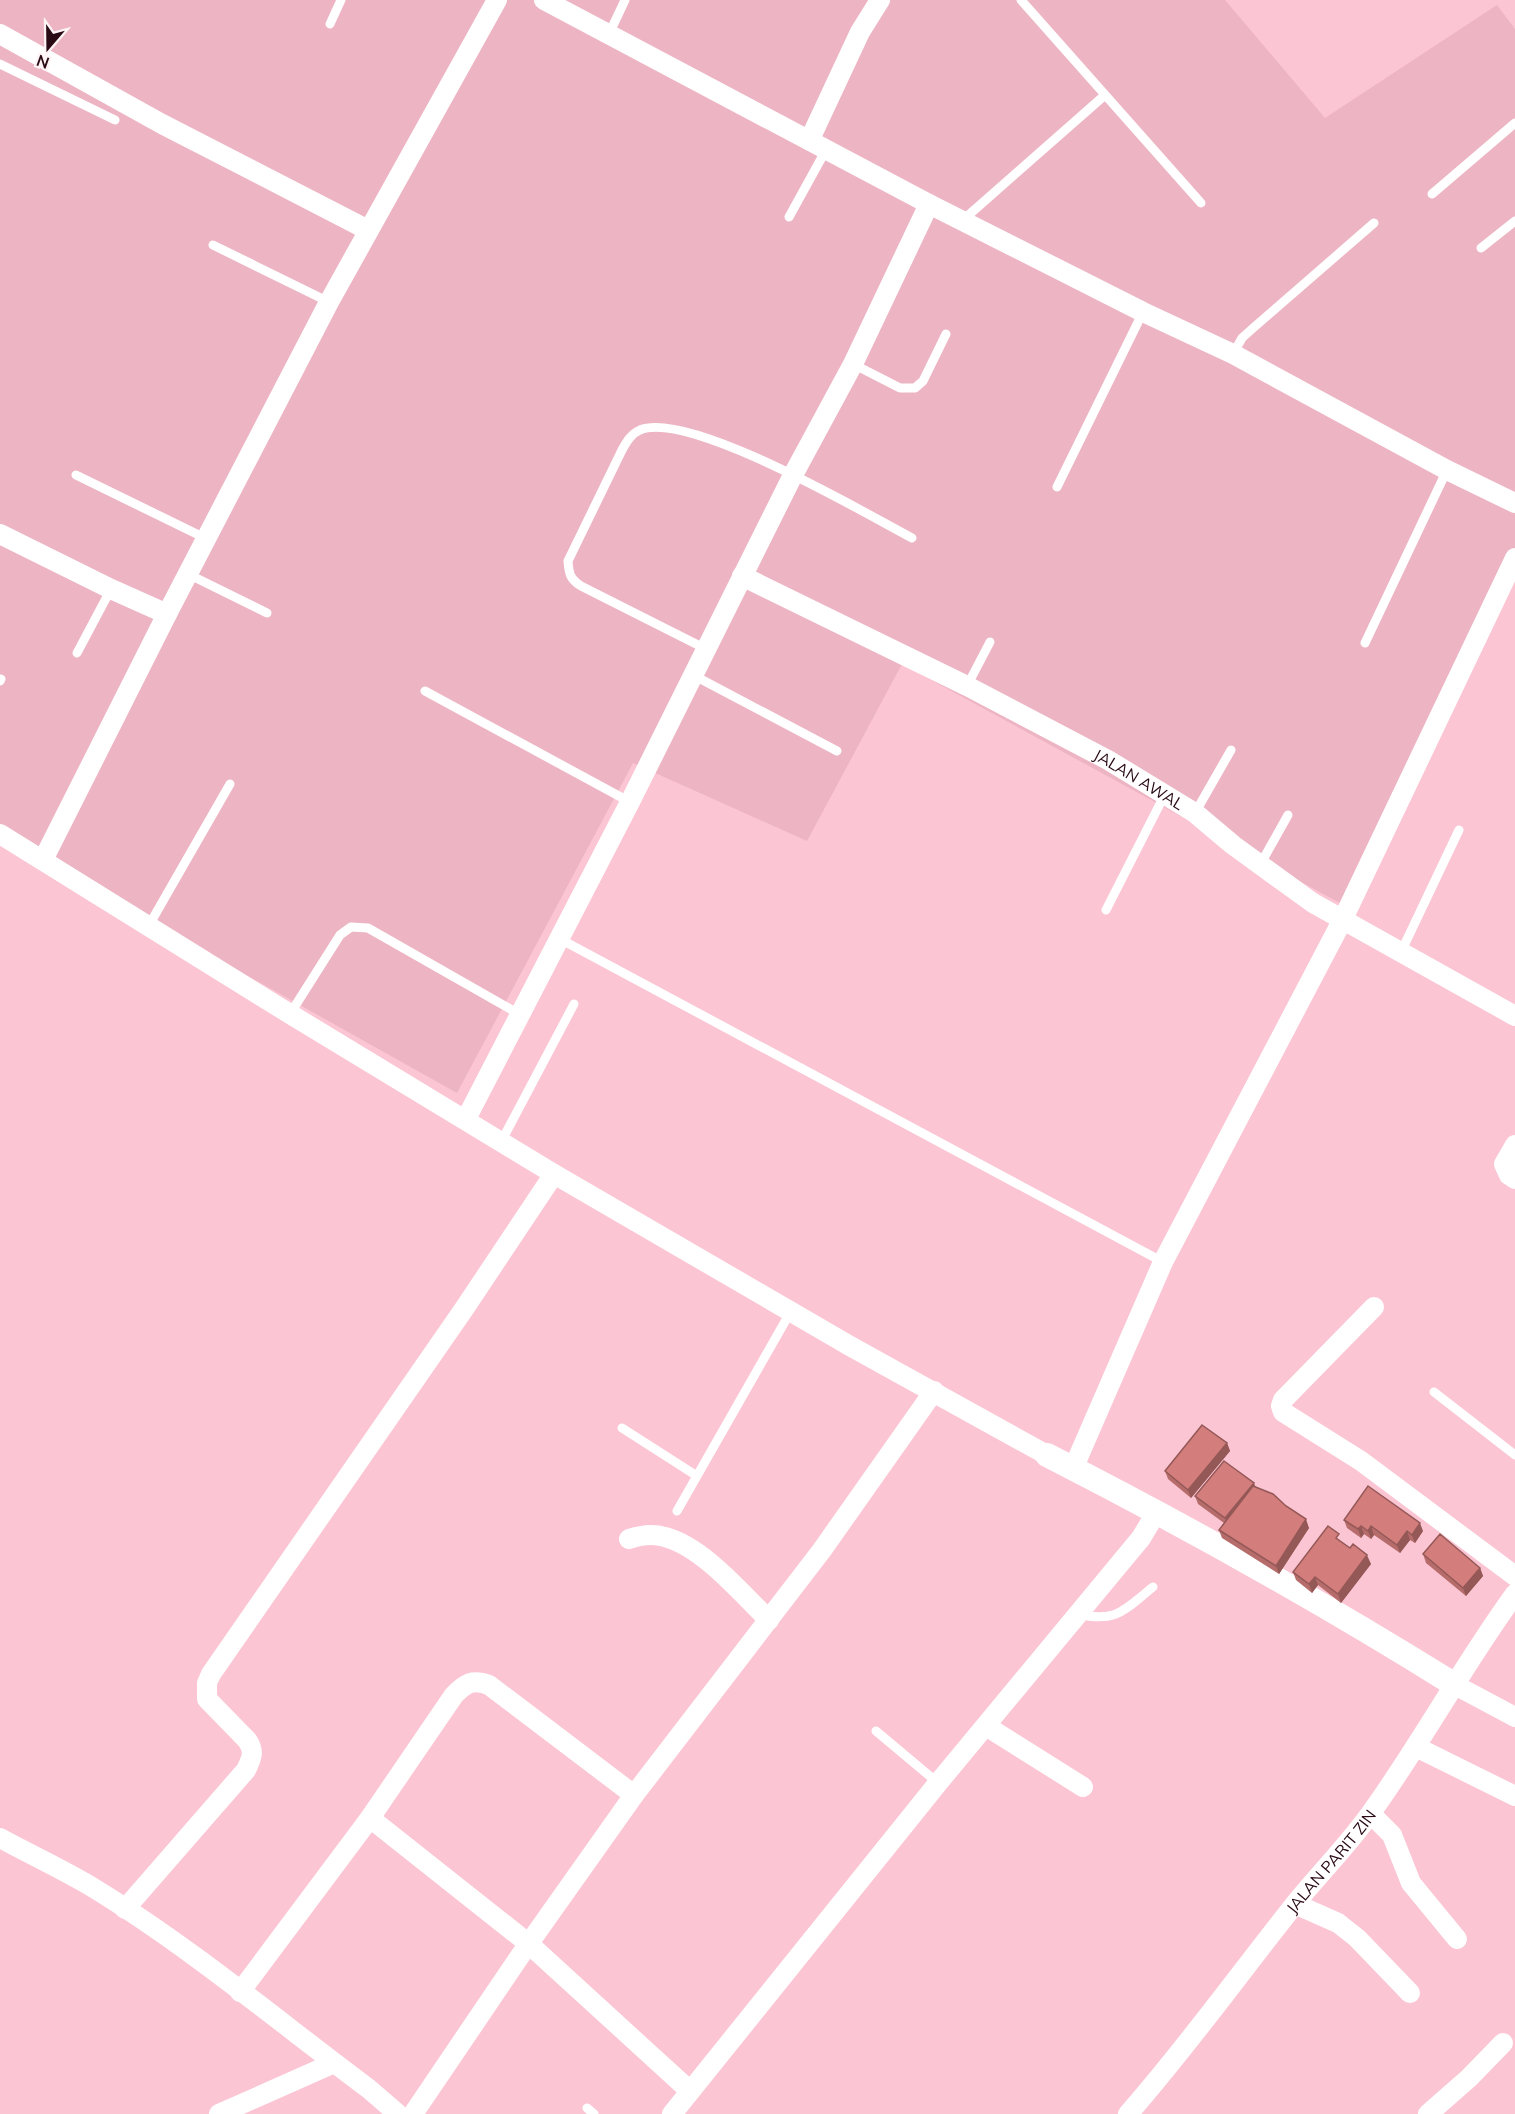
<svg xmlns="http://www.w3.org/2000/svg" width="1515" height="2114" font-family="Mulish,sans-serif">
	<rect width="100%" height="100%" fill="#fbc5d3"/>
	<path fill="#edb4c3" d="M 0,0 L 1225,0 L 1325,118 L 1497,5 L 1515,29 L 1515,548 L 1349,908 L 902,664 L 807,841 L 633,763 L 457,1093 L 0,837 Z"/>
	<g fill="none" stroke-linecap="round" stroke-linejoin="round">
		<path stroke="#fff" stroke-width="9" d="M 1021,0 L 1201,203
			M 330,24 L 341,0
			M 609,34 L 625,0
			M 0,64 L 115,120
			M 1432,194 L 1515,123
			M 789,217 L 827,148
			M 963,220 L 1105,95
			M 213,245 L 329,302
			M 1481,248 L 1515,221
			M 1233,354 L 1242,338 L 1252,329 L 1374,223
			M 853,364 L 900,388 L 915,388 L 923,381 L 946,334
			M 76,475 L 207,539
			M 1057,487 L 1143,312
			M 188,574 L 267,613
			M 1365,643 L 1447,470
			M 706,649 L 581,586 C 570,579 569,574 568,561 L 622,450 C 627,441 631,434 640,430 C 689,410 863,512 912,538
			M 77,653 L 111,589
			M 693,675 L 837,751
			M 0,681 L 1,679
			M 967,686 L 990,642
			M 425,691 L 630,802
			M 1195,813 L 1231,750
			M 1260,865 L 1288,815
			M 1106,910 L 1165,794
			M 148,927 L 230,784
			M 560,939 L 1163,1262
			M 1401,952 L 1459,830
			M 290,1014 L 340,935 L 351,927 L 368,928 L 519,1014
			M 501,1142 L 574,1004
			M 1434,1392 L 1515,1455
			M 622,1428 L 697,1476
			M 677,1511 L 791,1311
			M 1078,1614 C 1117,1623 1124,1610 1153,1587
			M 876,1731 L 938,1783
			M 587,2108 L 594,2114"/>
		<g stroke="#fff" stroke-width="20">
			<path d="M 544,0 L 929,204 L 1143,312 L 1233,354 L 1447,470 L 1515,503"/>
			<path d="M 0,34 L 162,124 L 368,230"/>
			<path d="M 810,139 L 860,32 L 880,0"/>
			<path d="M 0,534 L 111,589 L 167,614"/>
			<path id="s1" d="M 742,576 L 967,686 L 1108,760 L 1195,813 L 1233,845 L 1313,903 L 1515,1016"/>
			<path d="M 0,834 L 290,1014 L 554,1174 L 850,1346 L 1047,1455"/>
			<path d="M 43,860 L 167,614 L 329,302 L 497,0"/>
			<path d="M 466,1119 L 630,802 L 793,475 L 853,364 L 929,204"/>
			<path d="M 1515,1145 L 1504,1164 L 1509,1175 L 1515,1179"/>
			<path d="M 1374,1307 L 1283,1400 L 1281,1406 L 1283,1412 L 1361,1461 L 1515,1576"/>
			<path d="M 1073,1469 L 1163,1262 L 1342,921 L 1515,558"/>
			<path d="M 629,1539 C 641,1535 652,1533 665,1537 C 703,1547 741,1593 769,1620"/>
			<path d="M 1455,1685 L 1515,1717"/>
			<path d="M 986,1726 L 1083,1787"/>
			<path d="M 1416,1747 L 1515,1796"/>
			<path d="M 1371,1814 L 1392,1835 L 1411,1883 L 1457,1939"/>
			<path d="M 370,1818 L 529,1944 L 690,2091"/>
			<path d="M 0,1838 C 31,1855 62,1869 92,1887 C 190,1947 278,2021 369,2089 L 398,2114"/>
			<path d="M 1295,1904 L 1338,1923 L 1357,1938 L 1410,1993"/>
			<path d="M 125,1909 L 246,1770 C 252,1758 255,1751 247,1740 L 207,1699 L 207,1683 L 211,1674 L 464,1309 L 554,1174"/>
			<path d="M 240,1992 L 370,1818 L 454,1695 C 466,1683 472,1679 489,1685 L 634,1795"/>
			<path d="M 219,2114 L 334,2063"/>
			<path d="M 413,2114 L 520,1956 L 634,1795 L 822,1550 L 934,1391"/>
			<path d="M 672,2114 L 938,1783 L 1141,1538 L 1156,1513"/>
			<path id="s2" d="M 1128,2114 C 1187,2047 1239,1974 1295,1904 C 1320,1873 1350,1843 1373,1810 C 1423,1740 1464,1664 1515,1594"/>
			<path d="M 1428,2114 L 1469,2078 L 1503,2043"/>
		</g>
		<path stroke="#fff" stroke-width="24" d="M 1047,1455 C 1186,1526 1322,1602 1455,1685"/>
	</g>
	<path fill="#b56c6b" d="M 1227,1443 L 1230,1451 L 1191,1498 L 1168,1479 L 1165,1471 Z
		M 1256,1488 L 1286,1506 L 1309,1528 L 1279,1574 L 1222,1538 L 1219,1530 L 1224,1523 L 1198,1504 L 1195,1496 Z
		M 1344,1520 L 1423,1531 L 1415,1543 L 1410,1540 L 1400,1553 L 1374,1535 L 1371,1539 L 1364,1534 L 1361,1538 L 1347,1528 Z
		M 1341,1542 L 1371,1564 L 1341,1603 L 1318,1585 L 1312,1593 L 1296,1580 L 1293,1572 Z
		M 1423,1554 L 1480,1568 L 1483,1576 L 1466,1596 L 1426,1563 Z"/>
	<path fill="#945857" d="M 1227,1443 L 1230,1451 L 1191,1498 L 1188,1490 Z
		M 1254,1483 L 1257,1491 L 1228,1526 L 1225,1518 Z
		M 1306,1519 L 1309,1528 L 1279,1574 L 1276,1566 Z
		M 1420,1523 L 1423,1531 L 1415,1543 L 1412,1535 Z
		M 1361,1526 L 1364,1534 L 1361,1538 L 1358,1529 Z
		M 1371,1526 L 1374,1535 L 1371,1539 L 1368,1531 Z
		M 1407,1531 L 1410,1540 L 1400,1553 L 1397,1545 Z
		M 1367,1555 L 1371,1564 L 1341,1603 L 1338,1594 Z
		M 1480,1568 L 1483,1576 L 1466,1596 L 1463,1588 Z
		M 1315,1577 L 1318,1585 L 1312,1593 L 1309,1584 Z"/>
	<path fill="#d37e7c" stroke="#945857" stroke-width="1.5" d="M 1202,1425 L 1227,1443 L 1188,1490 L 1165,1471 Z
		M 1224,1461 L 1254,1483 L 1225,1518 L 1195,1496 Z
		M 1253,1486 L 1273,1494 L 1286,1506 L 1306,1519 L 1276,1566 L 1219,1530 Z
		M 1368,1486 L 1420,1523 L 1412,1535 L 1407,1531 L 1397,1545 L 1371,1526 L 1368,1531 L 1361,1526 L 1358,1529 L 1344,1520 Z
		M 1328,1526 L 1339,1534 L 1336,1538 L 1350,1548 L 1353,1544 L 1367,1555 L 1338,1594 L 1315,1577 L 1309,1584 L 1293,1572 Z
		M 1440,1534 L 1480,1568 L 1463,1588 L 1423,1554 Z"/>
	<g text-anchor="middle" stroke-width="4.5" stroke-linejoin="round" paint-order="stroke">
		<g font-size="16" fill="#290a15" stroke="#fef4f6">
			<text dy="6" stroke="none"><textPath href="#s1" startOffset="446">JALAN AWAL</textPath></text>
			<text dy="6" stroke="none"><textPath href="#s2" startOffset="324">JALAN PARIT ZIN</textPath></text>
		</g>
	</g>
	<g transform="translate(48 48) rotate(200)" stroke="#fef4f6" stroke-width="4.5" paint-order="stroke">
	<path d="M0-4.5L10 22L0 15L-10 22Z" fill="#290a15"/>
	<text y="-9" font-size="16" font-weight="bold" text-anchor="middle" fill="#290a15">N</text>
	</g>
</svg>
